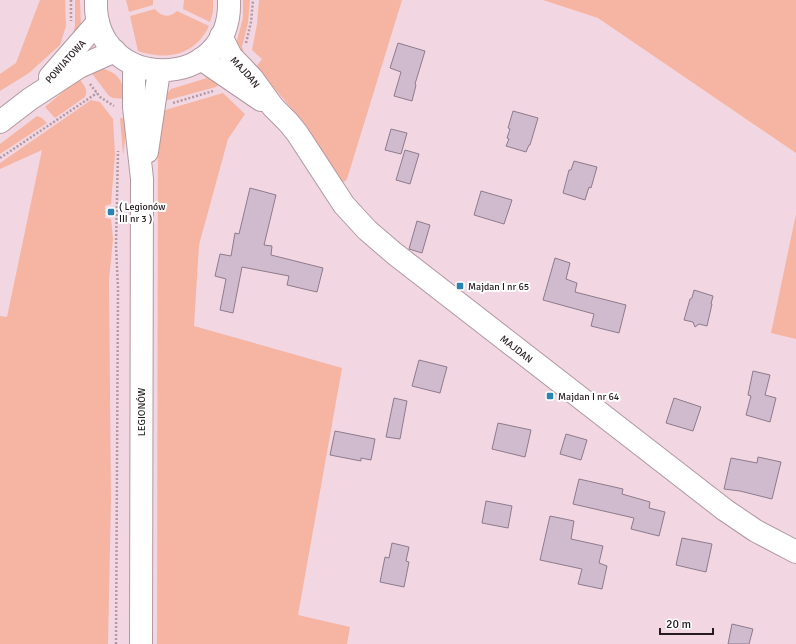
<svg xmlns="http://www.w3.org/2000/svg" width="796" height="644" font-family="Signika,sans-serif">
	<rect width="100%" height="100%" fill="#f2d6e1"/>
	<path fill="#f6b5a2" d="M 40,0 L 65,0 L 66,26 L 60,45 L 29,73 L 0,91 L 0,74 L 16,63 Z
		M 75,0 L 80,0 L 81,28 L 71,39 L 75,26 Z
		M 126,0 L 153,0 L 153,5 L 129,12 Z
		M 184,0 L 213,0 L 213,12 L 210,22 L 183,9 Z
		M 243,0 L 250,0 L 248,23 L 242,47 L 245,56 L 236,44 L 243,18 Z
		M 259,0 L 402,0 L 347,179 L 343,183 L 304,123 L 256,67 L 262,59 L 252,50 L 257,24 Z
		M 543,0 L 796,0 L 796,153 L 598,18 Z
		M 155,9 C 161,17 170,18 177,11 L 209,26 C 195,55 168,61 138,51 L 130,16 Z
		M 100,68 C 119,72 123,82 126,99 L 113,98 L 109,96 L 90,71 Z
		M 79,78 C 83,84 89,90 85,97 L 55,118 L 45,107 Z
		M 207,78 L 213,78 L 222,82 L 216,87 L 161,102 L 164,97 L 171,89 Z
		M 223,93 L 245,114 L 228,139 L 199,245 L 194,326 L 342,368 L 298,615 L 350,627 L 347,644 L 157,644 L 158,124 L 162,111 Z
		M 91,100 L 100,102 L 113,119 L 115,154 L 111,204 L 105,206 L 105,218 L 111,219 L 113,239 L 109,280 L 111,500 L 108,644 L 0,644 L 0,316 L 7,317 L 42,150 L 0,169 L 0,163 Z
		M 37,116 L 42,118 L 47,123 L 0,154 L 0,144 Z
		M 120,118 L 128,119 L 123,155 Z
		M 796,214 L 796,339 L 771,333 Z"/>
	<path fill="#d0bbce" stroke="#8d7b8c" d="M 398,43 L 425,51 L 415,84 L 416,85 L 412,101 L 394,96 L 401,72 L 390,68 Z
		M 513,111 L 538,118 L 530,145 L 529,145 L 526,152 L 506,146 L 509,139 L 507,138 L 510,129 L 508,128 Z
		M 391,129 L 407,133 L 401,154 L 385,150 Z
		M 405,150 L 419,154 L 410,184 L 396,180 Z
		M 574,161 L 597,167 L 591,188 L 589,187 L 585,200 L 563,193 L 569,170 L 571,170 Z
		M 250,188 L 276,195 L 264,245 L 272,246 L 271,255 L 323,268 L 317,292 L 287,285 L 289,276 L 242,267 L 233,313 L 220,310 L 226,279 L 215,276 L 220,254 L 231,256 L 235,233 L 239,234 Z
		M 481,191 L 512,200 L 504,224 L 474,215 Z
		M 417,221 L 430,225 L 422,253 L 409,249 Z
		M 555,258 L 570,263 L 566,279 L 577,283 L 575,292 L 626,305 L 619,333 L 591,326 L 594,314 L 543,300 Z
		M 694,290 L 713,296 L 711,304 L 712,304 L 707,326 L 699,324 L 695,327 L 693,322 L 684,320 L 690,299 L 692,298 Z
		M 419,360 L 447,367 L 440,393 L 412,386 Z
		M 753,371 L 770,375 L 765,395 L 776,398 L 770,422 L 746,415 L 751,396 L 748,395 Z
		M 394,398 L 407,401 L 400,439 L 386,437 Z
		M 674,398 L 701,407 L 693,431 L 666,423 Z
		M 498,423 L 531,430 L 525,457 L 492,449 Z
		M 335,431 L 375,439 L 371,460 L 361,458 L 361,461 L 330,455 Z
		M 566,434 L 587,440 L 581,460 L 560,454 Z
		M 758,457 L 781,462 L 772,499 L 740,491 L 724,489 L 731,458 L 757,463 Z
		M 579,479 L 623,489 L 622,494 L 650,502 L 649,508 L 665,512 L 659,536 L 631,529 L 634,518 L 573,504 Z
		M 486,501 L 512,506 L 508,528 L 482,523 Z
		M 550,516 L 574,521 L 571,539 L 603,546 L 599,563 L 607,566 L 602,589 L 578,584 L 582,569 L 540,560 Z
		M 682,538 L 712,544 L 706,572 L 676,565 Z
		M 392,543 L 409,547 L 406,561 L 409,562 L 404,587 L 380,582 L 385,557 L 389,558 Z
		M 732,624 L 753,629 L 749,644 L 728,644 Z"/>
	<g fill="none" stroke-linecap="round" stroke-linejoin="round">
		<g stroke="#b197a2" stroke-width="24">
			<g id="minor">
				<path id="s1" d="M 221,36 L 231,56 L 252,78 L 273,107 L 288,122 L 297,133 L 344,205 L 367,230 L 395,254 L 725,510 L 756,531 L 796,552"/>
				<path d="M 201,59 L 261,100"/>
				<path d="M 50,77 L 98,22"/>
				<path d="M 0,122 L 30,99 L 79,67 L 115,51"/>
			</g>
		</g>
		<g stroke="#b197a2" stroke-width="24">
			<path id="highway" d="M 96,0 C 92,93 233,94 229,0
				M 134,65 L 134,107 L 142,179 L 141,644
				M 147,152 L 159,71"/>
		</g>
		<path stroke="#b19aa3" stroke-width="2.5" stroke-dasharray="2 2" stroke-linecap="butt" d="M 71,0 L 71,21
			M 246,43 L 251,22 L 253,0
			M 90,84 L 100,97 L 114,106
			M 173,103 L 213,91
			M 0,158 L 97,93
			M 116,644 L 118,288 L 116,246 L 118,151"/>
		<use href="#minor" stroke="#fff" stroke-width="22"/>
		<use href="#highway" stroke="#fff" stroke-width="22"/>
	</g>
	<g fill="#2984b1" stroke="#fff" stroke-width="1.5">
		<rect x="107" y="208" width="8" height="8" rx="2"/>
		<rect x="456" y="282" width="8" height="8" rx="2"/>
		<rect x="546" y="392" width="8" height="8" rx="2"/>
	</g>
	<g text-anchor="middle" stroke-width="4" stroke-linejoin="round" paint-order="stroke">
		<g font-size="10" fill="#261c20" stroke="#fff">
			<text transform="translate(65 61) rotate(-48)" y="4">POWIATOWA</text>
			<text dy="4" stroke="none"><textPath href="#s1" startOffset="44">MAJDAN</textPath></text>
			<text dy="4" stroke="none"><textPath href="#s1" startOffset="435">MAJDAN</textPath></text>
			<text transform="translate(141 412) rotate(-90)" y="4">LEGIONÓW</text>
		</g>
		<g font-size="10" fill="#261c20" stroke="#fff" text-anchor="start">
			<text x="119" y="210">( Legionów<tspan x="119" dy="12">III nr 3 )</tspan></text>
			<text x="468" y="290">Majdan I nr 65</text>
			<text x="558" y="400">Majdan I nr 64</text>
		</g>
	</g>
	<path d="M660 628v6h53v-6" fill="none" stroke="#261c20" stroke-width="2"/>
	<text x="666" y="628" font-size="12" fill="#261c20" stroke="#ffffff" stroke-width="3" paint-order="stroke">20 m</text>
</svg>
